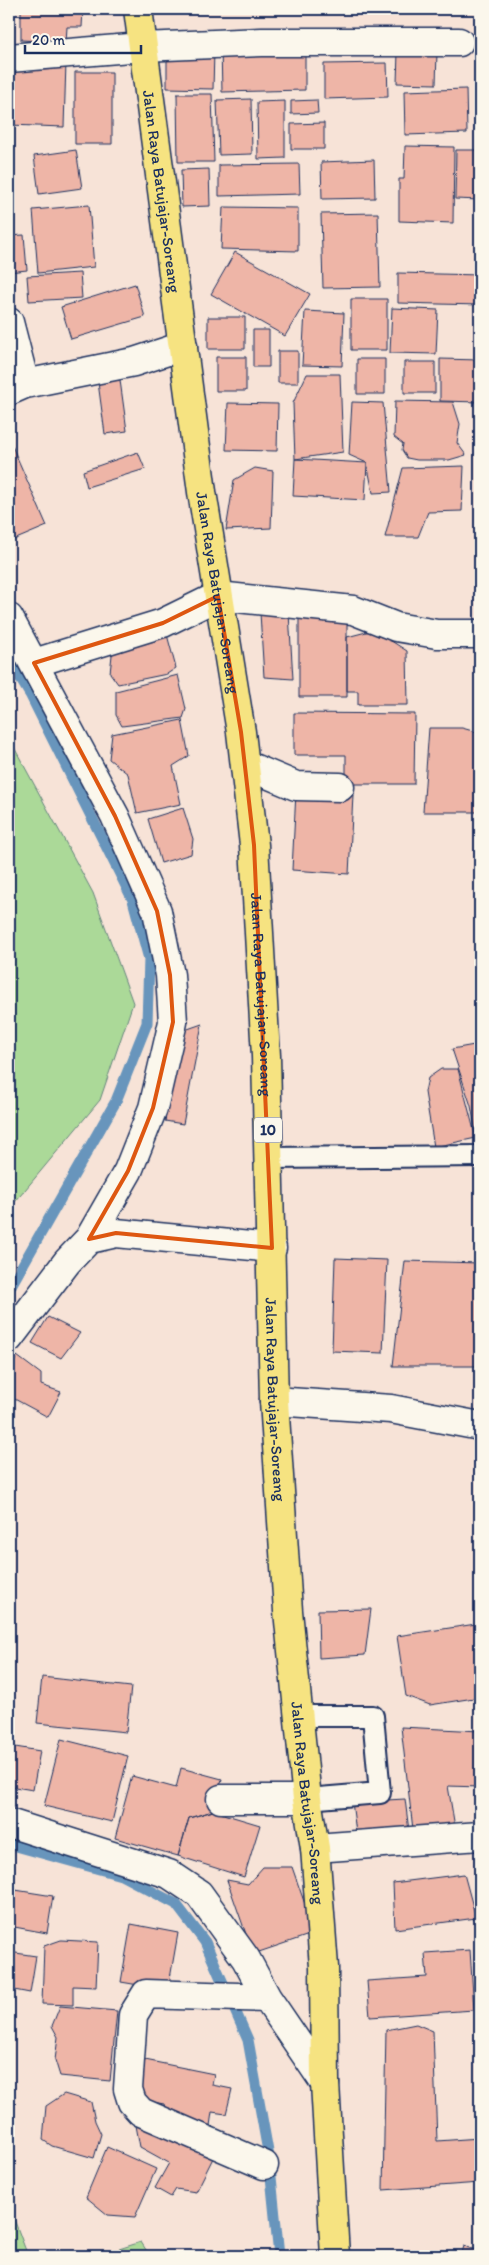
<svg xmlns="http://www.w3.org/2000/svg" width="489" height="2265" font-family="Itim,sans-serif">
	<rect width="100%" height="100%" fill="#f7e3d7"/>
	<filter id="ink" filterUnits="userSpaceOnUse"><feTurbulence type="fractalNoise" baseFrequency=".02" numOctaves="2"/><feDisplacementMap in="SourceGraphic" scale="10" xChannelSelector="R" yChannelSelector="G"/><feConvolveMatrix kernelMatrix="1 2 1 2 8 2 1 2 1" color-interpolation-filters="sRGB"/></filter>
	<g filter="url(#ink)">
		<path fill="#abd998" stroke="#63847b" d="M 9,738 L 93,893 L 133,1003 L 100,1100 L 10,1208 Z
			M 9,2206 L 28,2256 L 9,2256 Z
			M 141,2242 L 150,2256 L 115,2256 L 119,2249 Z"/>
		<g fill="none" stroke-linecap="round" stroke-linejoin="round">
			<path stroke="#6795bc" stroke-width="11" d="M 9,660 L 31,696 L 133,900 L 149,959 L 147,1023 L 116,1101 L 9,1289
				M 9,1844 L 121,1875 L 176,1904 L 205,1942 L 248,2040 L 269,2157 L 279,2256"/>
		</g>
		<path fill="#eeb5a7" stroke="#1b2f5e" d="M 21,9 L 83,9 L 82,27 L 67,27 L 66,42 L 21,40 Z
			M 305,45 L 305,90 L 222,92 L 221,47 Z
			M 167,51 L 214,51 L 213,89 L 167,88 Z
			M 398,52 L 437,52 L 436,84 L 397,83 Z
			M 9,60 L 66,62 L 64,127 L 9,125 Z
			M 387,63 L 388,97 L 324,99 L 324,64 Z
			M 75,72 L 112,72 L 112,144 L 75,144 Z
			M 466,89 L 467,133 L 405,135 L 404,91 Z
			M 177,94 L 212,94 L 214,162 L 178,162 Z
			M 251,99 L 252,154 L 219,155 L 217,100 Z
			M 317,100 L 318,113 L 291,114 L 291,101 Z
			M 285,101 L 285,158 L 258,159 L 257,102 Z
			M 324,123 L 324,149 L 291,149 L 291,124 Z
			M 405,146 L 454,147 L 453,223 L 399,221 L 399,179 L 404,179 Z
			M 76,150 L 82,188 L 39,194 L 34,156 Z
			M 456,150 L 480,150 L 480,200 L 455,199 Z
			M 374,160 L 375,198 L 322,199 L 321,162 Z
			M 299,164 L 300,194 L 219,196 L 219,165 Z
			M 209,169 L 210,206 L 182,207 L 181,170 Z
			M 89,205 L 94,267 L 38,273 L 33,210 Z
			M 223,207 L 298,208 L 298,251 L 221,249 Z
			M 378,213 L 380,287 L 323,288 L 321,214 Z
			M 24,235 L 27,270 L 9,272 L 9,236 Z
			M 235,252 L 310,294 L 285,336 L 211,294 Z
			M 80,273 L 82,298 L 29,301 L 27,276 Z
			M 398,273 L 480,275 L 480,305 L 398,303 Z
			M 135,284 L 145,317 L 71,339 L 61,307 Z
			M 351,299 L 387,299 L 387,350 L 351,350 Z
			M 392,308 L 438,310 L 436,354 L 390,353 Z
			M 305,311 L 344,313 L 342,366 L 302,365 Z
			M 208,317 L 245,317 L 245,349 L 208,349 Z
			M 253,330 L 269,330 L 269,367 L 253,367 Z
			M 278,351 L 298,351 L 298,383 L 278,383 Z
			M 216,357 L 246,357 L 246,391 L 216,391 Z
			M 357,359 L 385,359 L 385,394 L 357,394 Z
			M 440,359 L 480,360 L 480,402 L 440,401 Z
			M 404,362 L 435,362 L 435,393 L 404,393 Z
			M 119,373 L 127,431 L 105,434 L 97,375 Z
			M 307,374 L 340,374 L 343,452 L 295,459 L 293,403 Z
			M 395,401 L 453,402 L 460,424 L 457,443 L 466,455 L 449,460 L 417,460 L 407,458 L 402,450 L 403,444 L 394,437 Z
			M 352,402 L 383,403 L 391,492 L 373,493 L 367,463 L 349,455 Z
			M 228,403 L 278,404 L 277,451 L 226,450 Z
			M 9,439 L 47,526 L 9,542 Z
			M 138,452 L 145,469 L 87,487 L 83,471 Z
			M 295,459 L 367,463 L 365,500 L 293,496 Z
			M 464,466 L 462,511 L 428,512 L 418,537 L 385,537 L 403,468 Z
			M 255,468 L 273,471 L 271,528 L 226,530 L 234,480 Z
			M 260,613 L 289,613 L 293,679 L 264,677 Z
			M 299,614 L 347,614 L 347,697 L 299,697 Z
			M 374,630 L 407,651 L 408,705 L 358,705 L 358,691 L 347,691 L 347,637 Z
			M 166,631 L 176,668 L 167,674 L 118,684 L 110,673 L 113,646 Z
			M 178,675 L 186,709 L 183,718 L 122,726 L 116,715 L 116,691 Z
			M 294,713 L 415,714 L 414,784 L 346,784 L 346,755 L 294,755 Z
			M 182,720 L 189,756 L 173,766 L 181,804 L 137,813 L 128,774 L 109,759 L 112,734 Z
			M 429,728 L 462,728 L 480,733 L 480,812 L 423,812 Z
			M 296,792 L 353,795 L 349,874 L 292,870 Z
			M 183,808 L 193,839 L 191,854 L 161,863 L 148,819 Z
			M 202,1024 L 183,1124 L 165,1121 L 182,1031 Z
			M 480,1044 L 480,1153 L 471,1106 L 452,1049 Z
			M 441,1069 L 458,1069 L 476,1138 L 434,1147 L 425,1092 L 428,1078 Z
			M 335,1258 L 387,1260 L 383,1353 L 332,1351 Z
			M 405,1261 L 480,1263 L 480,1366 L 393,1366 Z
			M 48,1317 L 80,1333 L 61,1358 L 32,1343 Z
			M 17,1356 L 41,1374 L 41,1385 L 61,1392 L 48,1417 L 9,1396 L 9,1374 Z
			M 371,1609 L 365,1655 L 319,1658 L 318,1610 Z
			M 476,1624 L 480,1650 L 480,1697 L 430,1705 L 406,1696 L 397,1636 Z
			M 42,1677 L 131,1687 L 126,1732 L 37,1723 Z
			M 401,1727 L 480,1731 L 480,1787 L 448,1786 L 456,1833 L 414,1838 Z
			M 61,1739 L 128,1756 L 112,1822 L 44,1806 Z
			M 9,1746 L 40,1751 L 33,1790 L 9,1786 Z
			M 181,1768 L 222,1779 L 213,1811 L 189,1818 L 178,1856 L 115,1838 L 132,1776 L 176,1788 Z
			M 405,1799 L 410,1839 L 357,1840 L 352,1802 Z
			M 213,1811 L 260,1825 L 244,1877 L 178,1856 L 189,1818 Z
			M 263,1867 L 292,1867 L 315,1933 L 253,1954 L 227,1880 L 248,1884 Z
			M 464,1874 L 476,1918 L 395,1929 L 393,1883 Z
			M 9,1889 L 53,1896 L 47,1933 L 9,1926 Z
			M 131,1924 L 178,1933 L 168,1990 L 121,1982 Z
			M 61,1940 L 98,1942 L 96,1987 L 73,1986 L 73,2005 L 42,2004 L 44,1946 Z
			M 470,1950 L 474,2010 L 370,2017 L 367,1981 L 427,1977 L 425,1953 Z
			M 9,1952 L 36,1956 L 30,1993 L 9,1989 Z
			M 9,1996 L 14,1997 L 9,2023 Z
			M 60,2006 L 117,2011 L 110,2081 L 60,2076 L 55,2060 L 58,2037 L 52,2026 Z
			M 416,2024 L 433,2031 L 437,2141 L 480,2138 L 480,2183 L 383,2190 L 386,2030 Z
			M 145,2060 L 214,2074 L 212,2085 L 232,2089 L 226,2114 L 212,2112 L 210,2126 L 169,2118 L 164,2104 L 137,2099 Z
			M 64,2094 L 91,2102 L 95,2121 L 101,2134 L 94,2158 L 52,2146 L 43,2140 L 46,2106 Z
			M 135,2120 L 214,2156 L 196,2192 L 176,2189 L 171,2197 L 155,2188 L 169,2163 L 140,2147 Z
			M 107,2147 L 156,2169 L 135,2217 L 108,2215 L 86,2197 Z
			M 464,2246 L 480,2251 L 480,2256 L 461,2256 Z"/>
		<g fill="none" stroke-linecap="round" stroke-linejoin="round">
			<g stroke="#1b2f5e" stroke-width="24">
				<path id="service" d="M 269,1158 L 480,1156
					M 300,1716 L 373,1716 L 380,1793 L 307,1799"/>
			</g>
			<g stroke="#1b2f5e" stroke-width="31">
				<path id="minor" d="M 9,58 L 142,47 L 262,42 L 459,42
					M 9,322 L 25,384
					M 9,391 L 25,384 L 134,362 L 183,346
					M 9,618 L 115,816 L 157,911 L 170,975 L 173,1022 L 153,1108 L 128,1171 L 89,1239
					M 34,663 L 163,623 L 218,596 L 353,610 L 396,627 L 437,634 L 480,634
					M 246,765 L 296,786 L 340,787
					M 9,1338 L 67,1262 L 89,1239 L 116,1233 L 272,1248
					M 274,1401 L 391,1409 L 480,1426
					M 221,1799 L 307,1799
					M 9,1823 L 169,1874 L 199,1894 L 246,1959 L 267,1998 L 325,2083
					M 315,1848 L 480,1836
					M 264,2165 L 141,2112 L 132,2102 L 128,2089 L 133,2015 L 146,1994 L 267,1998"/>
			</g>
			<g stroke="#1b2f5e" stroke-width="31">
				<g id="trunk">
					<path id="s1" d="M 138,9 L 202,492 L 241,732 L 254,845 L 266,1056 L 274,1401 L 288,1611 L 307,1799 L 315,1848 L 324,1967 L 325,2083 L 335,2256"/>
				</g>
			</g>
			<use href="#service" stroke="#fbf7ec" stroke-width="20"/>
			<use href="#minor" stroke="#fbf7ec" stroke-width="28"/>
			<use href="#trunk" stroke="#f6e381" stroke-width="28"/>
		</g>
	</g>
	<path fill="none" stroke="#de5710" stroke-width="4" stroke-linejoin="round" d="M 218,596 L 241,732 L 254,845 L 272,1248 L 116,1233 L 89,1239 L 128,1171 L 153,1108 L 173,1022 L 170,975 L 157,911 L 115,816 L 34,663 L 163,623 Z"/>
	<g text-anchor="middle" stroke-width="4" stroke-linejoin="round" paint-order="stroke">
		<rect fill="#fbf7ec" stroke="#5e6b89" stroke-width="1" x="254" y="1117.5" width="28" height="25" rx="4"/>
		<g font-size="15" font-weight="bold" fill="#1b2f5e">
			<text x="268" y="1135">10</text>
		</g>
		<g font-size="16" fill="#1b2f5e" stroke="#fbf7ec">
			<text dy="6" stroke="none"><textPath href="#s1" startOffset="184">Jalan Raya Batujajar-Soreang</textPath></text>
			<text dy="6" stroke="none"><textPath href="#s1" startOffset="589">Jalan Raya Batujajar-Soreang</textPath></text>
			<text dy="6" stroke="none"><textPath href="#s1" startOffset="994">Jalan Raya Batujajar-Soreang</textPath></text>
			<text dy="6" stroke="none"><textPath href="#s1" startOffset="1399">Jalan Raya Batujajar-Soreang</textPath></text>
			<text dy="6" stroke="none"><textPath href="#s1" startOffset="1804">Jalan Raya Batujajar-Soreang</textPath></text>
		</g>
	</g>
	<rect width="489" height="2265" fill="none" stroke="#fbf7ec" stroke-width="30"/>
	<rect x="15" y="15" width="459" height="2235" fill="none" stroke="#1b2f5e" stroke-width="2" filter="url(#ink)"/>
	<path d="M25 45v8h116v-8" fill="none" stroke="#1b2f5e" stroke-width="2.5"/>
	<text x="32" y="45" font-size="15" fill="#1b2f5e" stroke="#fbf7ec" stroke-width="4" paint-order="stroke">20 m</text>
</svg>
